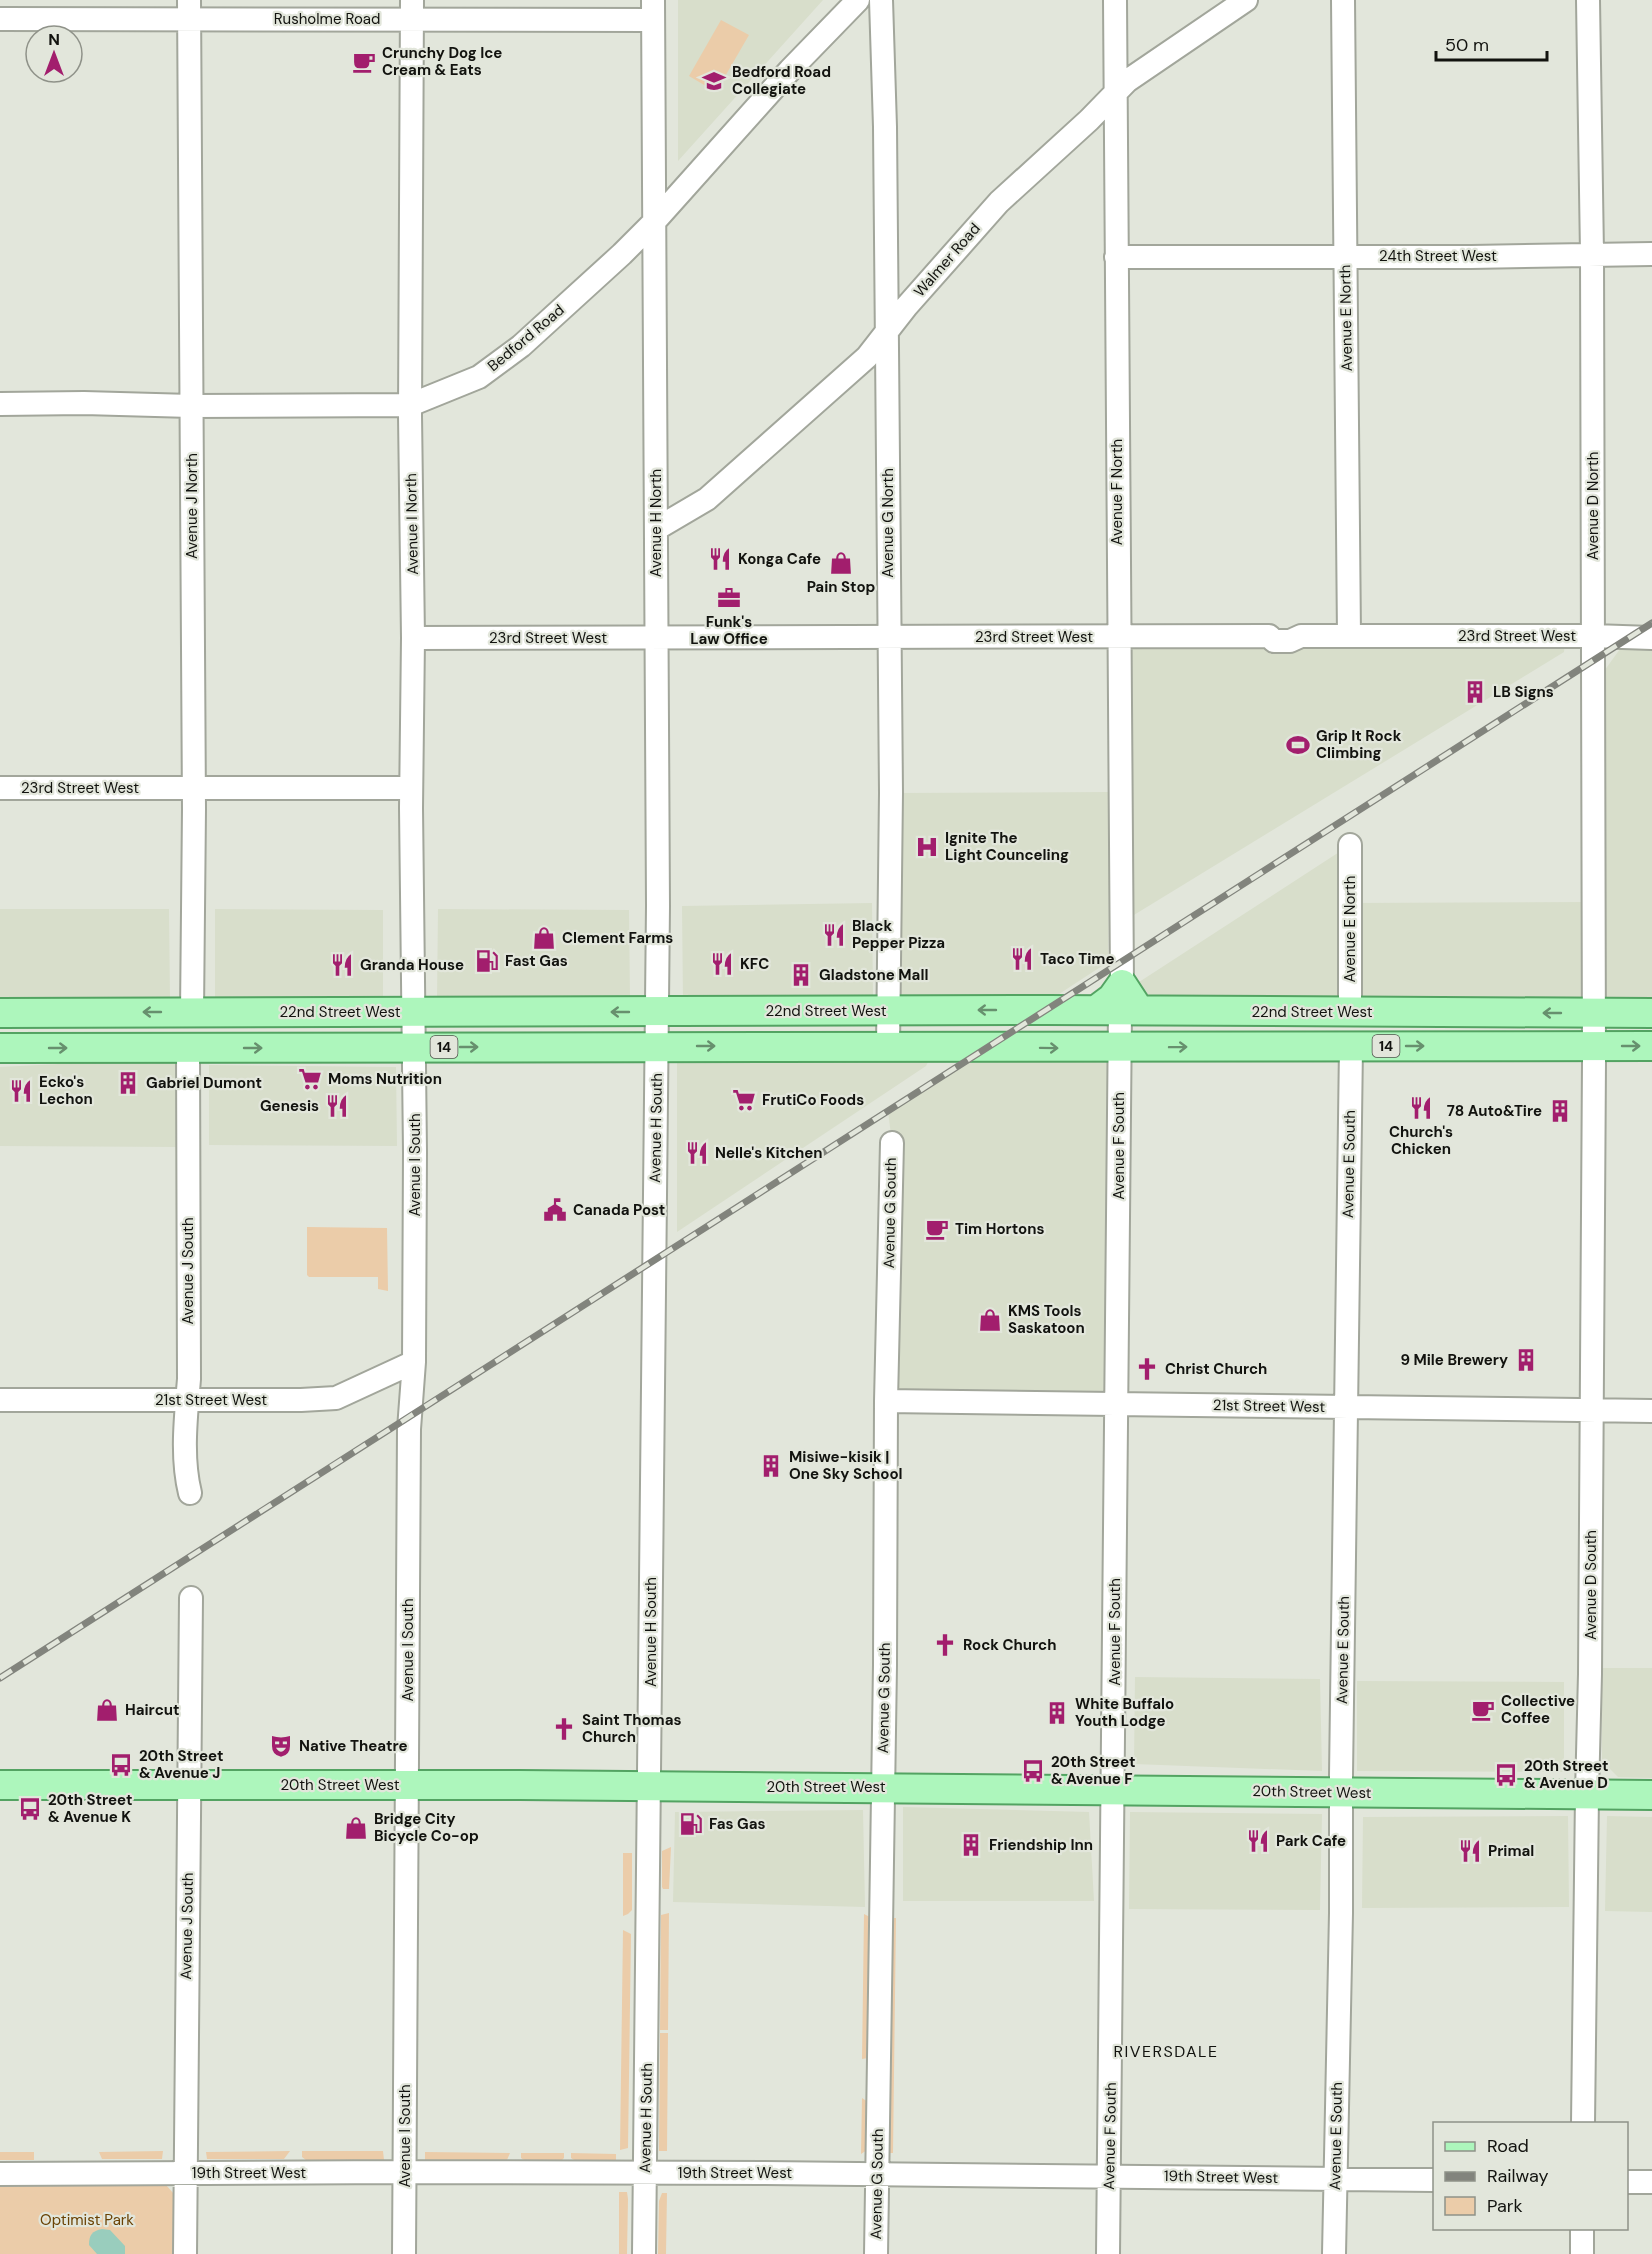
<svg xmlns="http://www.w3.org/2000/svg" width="1652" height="2254" font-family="'DM Sans',sans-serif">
	<rect width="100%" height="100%" fill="#e2e6db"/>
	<path fill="#d8decb" d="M 678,0 L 823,0 L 678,161 Z
		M 1628,638 L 1652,638 L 1652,998 L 1143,997 L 1136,984 L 1350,845 L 1350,903 L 1594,902 L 1594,685 Z
		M 1565,640 L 1564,652 L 1129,918 L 1126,645 Z
		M 1110,792 L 1108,962 L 1053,998 L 898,998 L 897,793 Z
		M 872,903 L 873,998 L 683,1002 L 682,906 Z
		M 0,909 L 169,909 L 170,1000 L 0,999 Z
		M 215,909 L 383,910 L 383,999 L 215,998 Z
		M 438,909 L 629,910 L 630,999 L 437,999 Z
		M 1120,1048 L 1117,1404 L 886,1401 L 892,1143 L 888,1111 L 966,1061 Z
		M 177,1058 L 177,1147 L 0,1146 L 0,1067 Z
		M 677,1058 L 930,1058 L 926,1066 L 677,1232 Z
		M 209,1065 L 396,1067 L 397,1146 L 209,1145 Z
		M 1602,1668 L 1652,1668 L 1652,1778 L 1618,1777 L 1602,1761 Z
		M 1135,1677 L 1320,1679 L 1322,1771 L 1134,1764 Z
		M 1357,1681 L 1564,1682 L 1564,1772 L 1357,1771 Z
		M 903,1807 L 1089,1812 L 1094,1901 L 903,1901 Z
		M 863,1810 L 865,1907 L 673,1902 L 675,1812 Z
		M 1130,1812 L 1322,1814 L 1320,1910 L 1129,1909 Z
		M 1568,1816 L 1569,1907 L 1362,1908 L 1363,1817 Z
		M 1607,1816 L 1652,1817 L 1652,1912 L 1605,1911 Z"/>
	<path fill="#ebcca9" d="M 721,20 L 749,35 L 716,92 L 689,76 Z
		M 307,1227 L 387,1228 L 388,1291 L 378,1289 L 378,1277 L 309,1277 L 307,1275 Z
		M 671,1847 L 669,1889 L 663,1889 L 662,1887 L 662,1851 Z
		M 623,1853 L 632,1853 L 632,1910 L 628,1914 L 623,1916 Z
		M 669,1913 L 668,2030 L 660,2030 L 661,1915 Z
		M 864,1914 L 870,1917 L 868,2058 L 862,2059 Z
		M 891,1918 L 896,1918 L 893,2153 L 888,2153 Z
		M 623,1930 L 631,1934 L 628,2148 L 620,2150 Z
		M 660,2033 L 668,2033 L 667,2151 L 659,2151 Z
		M 862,2098 L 868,2102 L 867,2150 L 861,2154 Z
		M 163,2151 L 162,2159 L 102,2159 L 99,2152 Z
		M 290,2151 L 284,2159 L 207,2159 L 206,2152 Z
		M 302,2151 L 383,2151 L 384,2160 L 306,2160 L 302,2157 Z
		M 0,2152 L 34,2152 L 34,2160 L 0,2160 Z
		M 425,2152 L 510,2153 L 507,2160 L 425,2160 Z
		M 521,2153 L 564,2153 L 564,2158 L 562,2160 L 524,2160 L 521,2158 Z
		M 571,2153 L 616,2154 L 616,2161 L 574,2160 L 571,2158 Z
		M 166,2185 L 174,2194 L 174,2254 L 0,2254 L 0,2186 Z
		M 619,2192 L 627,2192 L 628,2199 L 627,2254 L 619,2254 Z
		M 662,2193 L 667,2193 L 666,2254 L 658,2254 L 659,2201 Z"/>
	<path fill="#99cdbd" d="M 102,2229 L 110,2230 L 125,2246 L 125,2254 L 97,2254 L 89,2245 C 89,2235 92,2231 102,2229 Z"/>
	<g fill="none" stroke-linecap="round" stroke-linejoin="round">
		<g stroke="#a2a69b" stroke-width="26">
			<path id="minor" d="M 189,0 L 194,809 L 192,1012
				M 881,0 L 885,127 L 891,793 L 888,1047
				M 1115,0 L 1122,984
				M 1343,0 L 1349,636
				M 0,19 L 653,20
				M 1116,257 L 1471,257 L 1652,254
				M 0,404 L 84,403 L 191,406 L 410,405 L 479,377 L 521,346 L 622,254 L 654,222 L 790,70 L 858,0
				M 656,529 L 707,499 L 867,357 L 906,307 L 999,202 L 1089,120 L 1127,81 L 1246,0
				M 413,638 L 1269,636 L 1274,641 L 1290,641 L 1301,636 L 1593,636 L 1652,638
				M 0,788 L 411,788
				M 1350,845 L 1350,1012
				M 188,1048 L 189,1379 C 186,1416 181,1457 190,1493
				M 0,1400 L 301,1400 L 336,1398 L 414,1362
				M 886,1401 L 1652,1411
				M 1583,2124 L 1587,1794 L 1590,1674 L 1594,1061 L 1592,254 L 1588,0
				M 0,2174 L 405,2172 L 765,2173 L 1434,2180
				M 1626,2182 L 1652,2182
				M 185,2254 L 191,1598
				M 404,2254 L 409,1429 L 414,1362 L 415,1152 L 411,808 L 413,638 L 410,415 L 412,0
				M 644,2254 L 658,906 L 653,0
				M 876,2254 L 885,1665 L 886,1401 L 892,1143
				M 1108,2254 L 1120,1010
				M 1334,2254 L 1341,1913 L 1341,1775 L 1351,1047
				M 1582,2254 L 1582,2228"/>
		</g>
		<g stroke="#53a362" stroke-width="32">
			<path id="major" d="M 1096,1010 L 1112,998 L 1122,984 L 1139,1010
				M 0,1013 L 1046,1010 L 1652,1013
				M 0,1048 L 1652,1046
				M 0,1785 L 520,1785 L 1652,1795"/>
		</g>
		<use href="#minor" stroke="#fff" stroke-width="22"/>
		<use href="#major" stroke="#adf6bc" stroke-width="28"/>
		<g stroke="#82847d" stroke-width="7">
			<path id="rail" d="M 0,1678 L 1652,623"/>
		</g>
		<use href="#rail" stroke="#e2e6db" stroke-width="4.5" stroke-dasharray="14" stroke-linecap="butt"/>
	</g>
	<defs><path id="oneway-shaft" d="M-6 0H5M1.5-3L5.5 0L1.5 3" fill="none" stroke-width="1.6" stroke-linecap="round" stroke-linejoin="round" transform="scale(1.5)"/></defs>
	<g stroke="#67906e">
		<use href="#oneway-shaft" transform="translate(987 1010) rotate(180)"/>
		<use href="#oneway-shaft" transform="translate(152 1012) rotate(180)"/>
		<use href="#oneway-shaft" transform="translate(620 1012) rotate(180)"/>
		<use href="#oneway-shaft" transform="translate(1552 1013) rotate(-180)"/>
		<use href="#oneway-shaft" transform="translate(706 1046)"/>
		<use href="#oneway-shaft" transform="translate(1415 1046)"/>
		<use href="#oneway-shaft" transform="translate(1631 1046)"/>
		<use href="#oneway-shaft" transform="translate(469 1047)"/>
		<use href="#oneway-shaft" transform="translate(1178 1047) rotate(-1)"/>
		<use href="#oneway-shaft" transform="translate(58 1048)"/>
		<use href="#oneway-shaft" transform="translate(253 1048)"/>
		<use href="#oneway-shaft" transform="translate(1049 1048) rotate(1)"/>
	</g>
	<defs>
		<g id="cafe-bare" transform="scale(1.8)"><path d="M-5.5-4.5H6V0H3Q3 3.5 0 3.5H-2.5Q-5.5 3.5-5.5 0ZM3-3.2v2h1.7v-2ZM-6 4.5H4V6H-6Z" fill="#a21e6d" stroke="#e2e6db" stroke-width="2.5" paint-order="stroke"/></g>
		<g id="school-bare" transform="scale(1.8)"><path d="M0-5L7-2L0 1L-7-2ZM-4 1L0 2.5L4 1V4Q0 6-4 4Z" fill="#a21e6d" stroke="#e2e6db" stroke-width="2.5" paint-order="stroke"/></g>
		<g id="restaurant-bare" transform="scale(1.8)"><path d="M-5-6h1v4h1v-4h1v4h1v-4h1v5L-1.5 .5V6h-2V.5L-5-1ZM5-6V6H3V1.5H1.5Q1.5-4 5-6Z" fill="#a21e6d" stroke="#e2e6db" stroke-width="2.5" paint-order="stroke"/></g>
		<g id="shop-bare" transform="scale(1.8)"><path d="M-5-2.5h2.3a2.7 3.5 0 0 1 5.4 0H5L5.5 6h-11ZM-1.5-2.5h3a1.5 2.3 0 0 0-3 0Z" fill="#a21e6d" stroke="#e2e6db" stroke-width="2.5" paint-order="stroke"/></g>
		<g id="office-bare" transform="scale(1.8)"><path d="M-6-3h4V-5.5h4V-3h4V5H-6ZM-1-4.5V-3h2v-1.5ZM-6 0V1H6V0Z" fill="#a21e6d" stroke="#e2e6db" stroke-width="2.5" paint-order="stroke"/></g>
		<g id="building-bare" transform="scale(1.8)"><path d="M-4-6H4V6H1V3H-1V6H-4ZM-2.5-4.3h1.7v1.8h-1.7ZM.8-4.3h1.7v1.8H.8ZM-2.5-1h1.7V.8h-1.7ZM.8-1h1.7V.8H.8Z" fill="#a21e6d" stroke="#e2e6db" stroke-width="2.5" paint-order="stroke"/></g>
		<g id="stadium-bare" transform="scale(1.8)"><path d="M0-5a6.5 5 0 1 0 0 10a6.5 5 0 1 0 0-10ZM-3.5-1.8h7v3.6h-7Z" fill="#a21e6d" stroke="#e2e6db" stroke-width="2.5" paint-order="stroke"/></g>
		<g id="hospital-bare" transform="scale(1.8)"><path d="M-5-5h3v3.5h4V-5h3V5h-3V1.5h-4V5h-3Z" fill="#a21e6d" stroke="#e2e6db" stroke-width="2.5" paint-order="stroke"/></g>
		<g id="fuel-bare" transform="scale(1.8)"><path d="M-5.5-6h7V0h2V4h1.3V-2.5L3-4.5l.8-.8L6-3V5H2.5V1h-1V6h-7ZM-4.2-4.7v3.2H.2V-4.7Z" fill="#a21e6d" stroke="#e2e6db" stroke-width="2.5" paint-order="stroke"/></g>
		<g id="supermarket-bare" transform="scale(1.8)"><path d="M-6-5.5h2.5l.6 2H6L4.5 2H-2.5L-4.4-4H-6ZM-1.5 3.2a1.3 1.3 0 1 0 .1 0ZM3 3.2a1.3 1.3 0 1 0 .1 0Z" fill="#a21e6d" stroke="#e2e6db" stroke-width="2.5" paint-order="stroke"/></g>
		<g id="civic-bare" transform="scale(1.8)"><path d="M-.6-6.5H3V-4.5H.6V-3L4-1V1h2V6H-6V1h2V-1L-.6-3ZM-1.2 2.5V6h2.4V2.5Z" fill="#a21e6d" stroke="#e2e6db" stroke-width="2.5" paint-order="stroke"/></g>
		<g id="church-bare" transform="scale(1.8)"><path d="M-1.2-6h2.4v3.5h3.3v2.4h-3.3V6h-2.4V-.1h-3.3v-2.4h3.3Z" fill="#a21e6d" stroke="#e2e6db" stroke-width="2.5" paint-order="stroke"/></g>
		<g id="theatre-bare" transform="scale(1.8)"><path d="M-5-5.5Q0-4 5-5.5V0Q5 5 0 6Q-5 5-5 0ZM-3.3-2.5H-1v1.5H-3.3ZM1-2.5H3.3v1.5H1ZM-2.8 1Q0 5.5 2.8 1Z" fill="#a21e6d" stroke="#e2e6db" stroke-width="2.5" paint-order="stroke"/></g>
		<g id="bus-bare" transform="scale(1.8)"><path d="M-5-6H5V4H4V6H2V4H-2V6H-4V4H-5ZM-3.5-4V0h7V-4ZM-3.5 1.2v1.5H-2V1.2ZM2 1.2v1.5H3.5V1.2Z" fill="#a21e6d" stroke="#e2e6db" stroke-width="2.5" paint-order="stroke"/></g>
	</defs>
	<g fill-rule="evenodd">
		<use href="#cafe-bare" x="364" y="62"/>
		<use href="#school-bare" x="714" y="81"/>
		<use href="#restaurant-bare" x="720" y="559"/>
		<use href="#shop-bare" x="841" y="563"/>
		<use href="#office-bare" x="729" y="598"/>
		<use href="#building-bare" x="1475" y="692"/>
		<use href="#stadium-bare" x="1298" y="745"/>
		<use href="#hospital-bare" x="927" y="847"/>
		<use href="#restaurant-bare" x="834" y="935"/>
		<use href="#shop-bare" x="544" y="938"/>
		<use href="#restaurant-bare" x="1022" y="959"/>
		<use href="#fuel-bare" x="487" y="961"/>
		<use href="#restaurant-bare" x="722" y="964"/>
		<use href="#restaurant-bare" x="342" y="965"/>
		<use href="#building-bare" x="801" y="975"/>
		<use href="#supermarket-bare" x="310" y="1079"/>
		<use href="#building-bare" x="128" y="1083"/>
		<use href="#restaurant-bare" x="21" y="1091"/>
		<use href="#supermarket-bare" x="744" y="1100"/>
		<use href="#restaurant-bare" x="337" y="1106"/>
		<use href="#restaurant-bare" x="1421" y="1108"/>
		<use href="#building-bare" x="1560" y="1111"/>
		<use href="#restaurant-bare" x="697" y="1153"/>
		<use href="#civic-bare" x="555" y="1210"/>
		<use href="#cafe-bare" x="937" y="1229"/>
		<use href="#shop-bare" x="990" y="1320"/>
		<use href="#building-bare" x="1526" y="1360"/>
		<use href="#church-bare" x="1147" y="1369"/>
		<use href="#building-bare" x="771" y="1466"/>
		<use href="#church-bare" x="945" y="1645"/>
		<use href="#shop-bare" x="107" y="1710"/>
		<use href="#cafe-bare" x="1483" y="1710"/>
		<use href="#building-bare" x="1057" y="1713"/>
		<use href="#church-bare" x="564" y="1729"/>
		<use href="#theatre-bare" x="281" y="1746"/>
		<use href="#bus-bare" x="121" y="1765"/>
		<use href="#bus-bare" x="1033" y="1771"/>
		<use href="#bus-bare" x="1506" y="1775"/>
		<use href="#bus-bare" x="30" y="1809"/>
		<use href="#fuel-bare" x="691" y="1824"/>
		<use href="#shop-bare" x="356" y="1828"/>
		<use href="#restaurant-bare" x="1258" y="1841"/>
		<use href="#building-bare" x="971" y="1845"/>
		<use href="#restaurant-bare" x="1470" y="1851"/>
	</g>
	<g text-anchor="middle" stroke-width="4.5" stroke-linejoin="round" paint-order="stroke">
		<g fill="#e2e6db" stroke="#50524c" stroke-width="1.5">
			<rect x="1372.5" y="1035" width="27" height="22" rx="4.5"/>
			<rect x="430.5" y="1036" width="27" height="22" rx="4.5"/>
		</g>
		<g font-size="14" font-weight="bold" fill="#12130f">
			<text x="1386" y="1051">14</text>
			<text x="444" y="1052">14</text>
		</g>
		<g font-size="15" fill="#12130f" stroke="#e2e6db">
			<text x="327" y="24">Rusholme Road</text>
			<text x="1438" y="261">24th Street West</text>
			<text transform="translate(947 260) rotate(-49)" y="5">Walmer Road</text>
			<text transform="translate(1346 318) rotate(-91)" y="5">Avenue E North</text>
			<text transform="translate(526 338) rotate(-40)" y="5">Bedford Road</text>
			<text transform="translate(1117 492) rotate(-90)" y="5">Avenue F North</text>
			<text transform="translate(192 506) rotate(-90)" y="5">Avenue J North</text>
			<text transform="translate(1593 506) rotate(-90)" y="5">Avenue D North</text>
			<text transform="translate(656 523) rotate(-90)" y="5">Avenue H North</text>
			<text transform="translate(888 523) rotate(-90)" y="5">Avenue G North</text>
			<text transform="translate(412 524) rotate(-91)" y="5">Avenue I North</text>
			<text x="1517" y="641">23rd Street West</text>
			<text x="1034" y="642">23rd Street West</text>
			<text x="548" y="643">23rd Street West</text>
			<text x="80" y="793">23rd Street West</text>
			<text transform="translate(1350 929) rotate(-90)" y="5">Avenue E North</text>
			<text x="826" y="1016">22nd Street West</text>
			<text x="340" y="1017">22nd Street West</text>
			<text x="1312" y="1017">22nd Street West</text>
			<text transform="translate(656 1128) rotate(-89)" y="5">Avenue H South</text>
			<text transform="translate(1119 1146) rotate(-90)" y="5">Avenue F South</text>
			<text transform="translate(1349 1164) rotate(-89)" y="5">Avenue E South</text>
			<text transform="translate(415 1165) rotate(-90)" y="5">Avenue I South</text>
			<text transform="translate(890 1213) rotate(-89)" y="5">Avenue G South</text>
			<text transform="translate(188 1271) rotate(-90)" y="5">Avenue J South</text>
			<text x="211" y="1405">21st Street West</text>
			<text transform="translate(1269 1406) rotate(1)" y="5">21st Street West</text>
			<text transform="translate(1591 1585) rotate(-90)" y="5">Avenue D South</text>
			<text transform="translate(651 1632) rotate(-90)" y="5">Avenue H South</text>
			<text transform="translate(1115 1632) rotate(-90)" y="5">Avenue F South</text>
			<text transform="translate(408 1650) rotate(-90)" y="5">Avenue I South</text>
			<text transform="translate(1343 1650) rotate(-89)" y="5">Avenue E South</text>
			<text transform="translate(884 1698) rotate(-89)" y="5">Avenue G South</text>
			<text x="340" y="1790">20th Street West</text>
			<text x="826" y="1792">20th Street West</text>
			<text transform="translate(1312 1792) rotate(1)" y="5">20th Street West</text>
			<text transform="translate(187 1926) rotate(-89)" y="5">Avenue J South</text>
			<text transform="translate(646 2118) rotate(-89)" y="5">Avenue H South</text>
			<text transform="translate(405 2136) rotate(-90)" y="5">Avenue I South</text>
			<text transform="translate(1110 2136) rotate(-89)" y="5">Avenue F South</text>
			<text transform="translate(1336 2136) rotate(-89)" y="5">Avenue E South</text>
			<text x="249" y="2178">19th Street West</text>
			<text x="735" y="2178">19th Street West</text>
			<text transform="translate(1221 2177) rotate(1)" y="5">19th Street West</text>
			<text transform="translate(877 2184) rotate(-89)" y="5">Avenue G South</text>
		</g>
		<g font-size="15" font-weight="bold" fill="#12130f" stroke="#e2e6db" text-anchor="start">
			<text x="382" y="58">Crunchy Dog Ice<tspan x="382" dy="17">Cream &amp; Eats</tspan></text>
			<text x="732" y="77">Bedford Road<tspan x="732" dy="17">Collegiate</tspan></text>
			<text x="738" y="564">Konga Cafe</text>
			<text x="841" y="592" text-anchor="middle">Pain Stop</text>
			<text x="729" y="627" text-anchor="middle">Funk's<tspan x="729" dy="17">Law Office</tspan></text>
			<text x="1493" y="697">LB Signs</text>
			<text x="1316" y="741">Grip It Rock<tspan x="1316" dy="17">Climbing</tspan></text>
			<text x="945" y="843">Ignite The<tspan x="945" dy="17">Light Counceling</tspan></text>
			<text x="852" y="931">Black<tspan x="852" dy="17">Pepper Pizza</tspan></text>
			<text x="562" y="943">Clement Farms</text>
			<text x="1040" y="964">Taco Time</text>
			<text x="505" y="966">Fast Gas</text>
			<text x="740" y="969">KFC</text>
			<text x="360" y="970">Granda House</text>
			<text x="819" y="980">Gladstone Mall</text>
			<text x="328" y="1084">Moms Nutrition</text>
			<text x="39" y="1087">Ecko's<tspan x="39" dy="17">Lechon</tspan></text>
			<text x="146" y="1088">Gabriel Dumont</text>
			<text x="762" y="1105">FrutiCo Foods</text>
			<text x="319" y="1111" text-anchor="end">Genesis</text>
			<text x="1542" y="1116" text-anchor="end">78 Auto&amp;Tire</text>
			<text x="1421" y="1137" text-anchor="middle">Church's<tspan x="1421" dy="17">Chicken</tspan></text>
			<text x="715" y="1158">Nelle's Kitchen</text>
			<text x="573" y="1215">Canada Post</text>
			<text x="955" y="1234">Tim Hortons</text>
			<text x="1008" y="1316">KMS Tools<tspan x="1008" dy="17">Saskatoon</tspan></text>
			<text x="1508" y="1365" text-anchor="end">9 Mile Brewery</text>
			<text x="1165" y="1374">Christ Church</text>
			<text x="789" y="1462">Misiwe-kisik |<tspan x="789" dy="17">One Sky School</tspan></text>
			<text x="963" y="1650">Rock Church</text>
			<text x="1501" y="1706">Collective<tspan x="1501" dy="17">Coffee</tspan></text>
			<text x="1075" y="1709">White Buffalo<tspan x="1075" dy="17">Youth Lodge</tspan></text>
			<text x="125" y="1715">Haircut</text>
			<text x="582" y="1725">Saint Thomas<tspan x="582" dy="17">Church</tspan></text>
			<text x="299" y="1751">Native Theatre</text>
			<text x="139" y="1761">20th Street<tspan x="139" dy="17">&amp; Avenue J</tspan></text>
			<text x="1051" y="1767">20th Street<tspan x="1051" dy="17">&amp; Avenue F</tspan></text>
			<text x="1524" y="1771">20th Street<tspan x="1524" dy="17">&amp; Avenue D</tspan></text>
			<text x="48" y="1805">20th Street<tspan x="48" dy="17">&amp; Avenue K</tspan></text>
			<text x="374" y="1824">Bridge City<tspan x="374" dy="17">Bicycle Co-op</tspan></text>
			<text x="709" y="1829">Fas Gas</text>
			<text x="1276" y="1846">Park Cafe</text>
			<text x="989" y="1850">Friendship Inn</text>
			<text x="1488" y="1856">Primal</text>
		</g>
		<g font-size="15" fill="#6a4204" stroke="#e2e6db">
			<text x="87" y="2225">Optimist Park</text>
		</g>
		<g font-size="16" letter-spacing="1.5" fill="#12130f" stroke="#e2e6db">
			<text x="1166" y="2057">RIVERSDALE</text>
		</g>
	</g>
	<rect x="1433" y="2122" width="195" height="108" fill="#e2e6db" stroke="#8f9289" stroke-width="1.5"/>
	<rect x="1445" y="2142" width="30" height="9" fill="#adf6bc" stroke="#8f9289" stroke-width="1.5"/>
	<text x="1487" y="2152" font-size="18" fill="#12130f">Road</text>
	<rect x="1445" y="2172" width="30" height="9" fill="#82847d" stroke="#8f9289" stroke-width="1.5"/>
	<text x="1487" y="2182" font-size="18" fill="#12130f">Railway</text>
	<rect x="1445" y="2197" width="30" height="18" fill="#ebcca9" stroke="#8f9289" stroke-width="1.5"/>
	<text x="1487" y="2212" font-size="18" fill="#12130f">Park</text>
	<g transform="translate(54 54)"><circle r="28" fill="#e2e6db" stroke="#8f9289" stroke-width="1.5"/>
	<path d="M0-4.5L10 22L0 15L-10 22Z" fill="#a21e6d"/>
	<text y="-9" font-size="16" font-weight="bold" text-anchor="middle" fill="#12130f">N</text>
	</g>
	<path d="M1436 51v9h111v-9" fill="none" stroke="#12130f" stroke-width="3"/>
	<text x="1445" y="51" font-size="18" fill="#12130f" stroke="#e2e6db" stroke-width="4.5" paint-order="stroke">50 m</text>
</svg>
